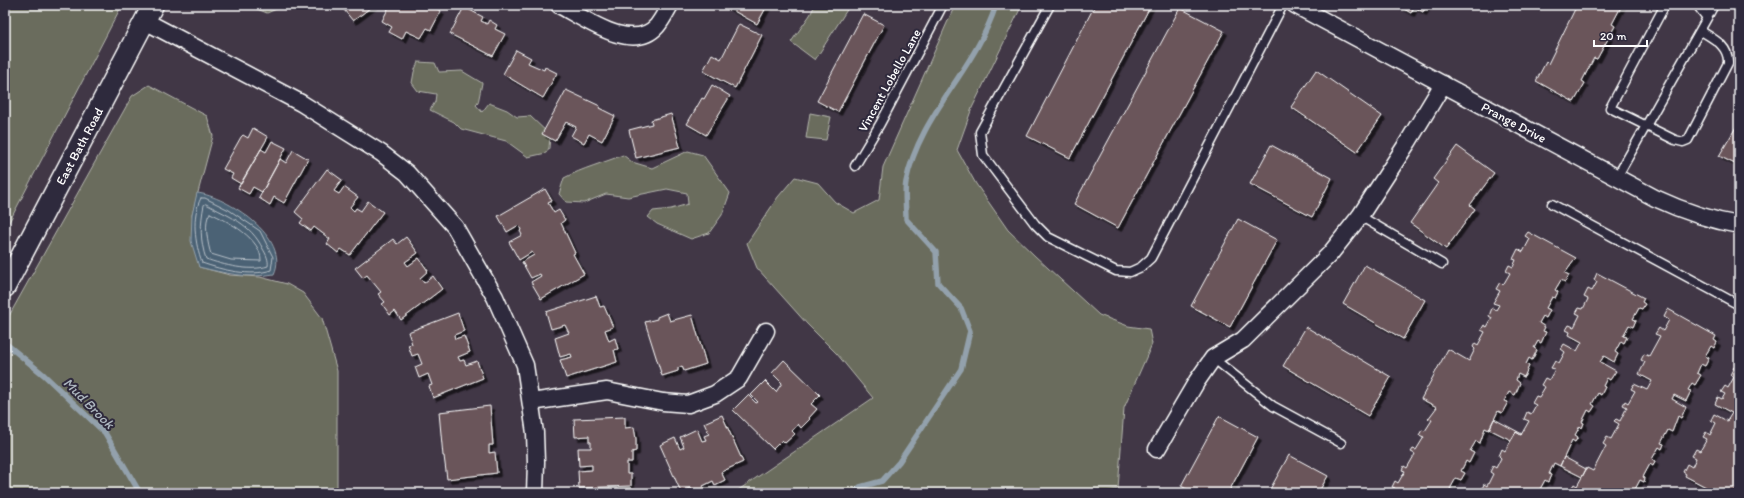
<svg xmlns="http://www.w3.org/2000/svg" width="1744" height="498" font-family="Itim,sans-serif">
	<defs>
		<filter id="shadow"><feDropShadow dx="3.5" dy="3.5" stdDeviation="0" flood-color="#0009"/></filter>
	</defs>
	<rect width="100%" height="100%" fill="#413746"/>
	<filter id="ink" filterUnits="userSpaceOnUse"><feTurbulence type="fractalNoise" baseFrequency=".025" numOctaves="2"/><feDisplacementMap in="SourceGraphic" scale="8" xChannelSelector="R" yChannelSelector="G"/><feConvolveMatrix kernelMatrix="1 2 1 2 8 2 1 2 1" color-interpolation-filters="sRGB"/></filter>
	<g filter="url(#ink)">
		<path fill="#6a6c5d" stroke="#b4b6ae" d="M 5,5 L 122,5 L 5,230 Z
			M 247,5 L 286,5 L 267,13 Z
			M 815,5 L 850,5 L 815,60 L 791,42 L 810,15 Z
			M 955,5 L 1022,5 L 972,108 L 957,150 L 976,184 L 1008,230 L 1035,256 L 1099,315 L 1128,326 L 1149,329 L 1152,344 L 1124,408 L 1118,489 L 1101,493 L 734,493 L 873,398 L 837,354 L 807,324 L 757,268 L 747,243 L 778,197 L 795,177 L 818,183 L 835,202 L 854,213 L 879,200 L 883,167 Z
			M 418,62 L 435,63 L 439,72 L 462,71 L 482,83 L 478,103 L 476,105 L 482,112 L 489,103 L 507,110 L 517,117 L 530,116 L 550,135 L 549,148 L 546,153 L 528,157 L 506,141 L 461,129 L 454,122 L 430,110 L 435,102 L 436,94 L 418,91 L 412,83 L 414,72 Z
			M 149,85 L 207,116 L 213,136 L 192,215 L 199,267 L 230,275 L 260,277 L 287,284 L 303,293 L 322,318 L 337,371 L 337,493 L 5,493 L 5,323 L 132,96 Z
			M 810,113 L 831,117 L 826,140 L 806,138 Z
			M 688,151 L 703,155 L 730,193 L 722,215 L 709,233 L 691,239 L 657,224 L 648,217 L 653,211 L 671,209 L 688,204 L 687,193 L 667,189 L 628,197 L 606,194 L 584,203 L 566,202 L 559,194 L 564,178 C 583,168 603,163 623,155 L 632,162 L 652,168 Z"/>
		<path fill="#4b6275" stroke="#93a1ac" d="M 197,193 C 227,196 291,238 274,274 C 248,279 224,273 199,267 L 191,241 L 192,215 Z"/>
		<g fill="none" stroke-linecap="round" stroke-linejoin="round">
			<path stroke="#b7c0c8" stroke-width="1" d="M 201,198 L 205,198 L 229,210 L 260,231 L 273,257 L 271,270 C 251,277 222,270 202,263 C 195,244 191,216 201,198 Z
				M 206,204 C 230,217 250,223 263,249 C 266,254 269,260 268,266 C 250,272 223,265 206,259 C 200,241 200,224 204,205 Z
				M 210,213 C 228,221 262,239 261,261 L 231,260 L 211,254 C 208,246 203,220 210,213 Z"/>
			<path stroke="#93a1ac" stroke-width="5.5" d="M 5,343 L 44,375 L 105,433 L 140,493
				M 854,493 L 860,487 L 882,481 L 899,462 L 961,369 L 970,331 L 961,308 L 938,283 L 936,252 L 906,219 C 906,207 904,193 906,182 C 919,115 976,69 996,5"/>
		</g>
		<path fill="#6b555a" stroke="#fff" filter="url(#shadow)" d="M 340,5 L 374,5 L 353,21 Z
			M 390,5 L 430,5 L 441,11 L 431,30 L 427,28 L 421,38 L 406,31 L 402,39 L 389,32 L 392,27 L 382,21 Z
			M 723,5 L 764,5 L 767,6 L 757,24 Z
			M 1095,5 L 1151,5 L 1070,158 L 1027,136 Z
			M 1397,5 L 1427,5 L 1423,12 L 1414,7 L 1411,13 Z
			M 1577,5 L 1622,5 L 1612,24 L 1615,26 L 1597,59 L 1594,58 L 1582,81 L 1585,83 L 1574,102 L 1536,81 L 1546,62 L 1548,64 Z
			M 464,7 L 483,17 L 481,21 L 487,24 L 489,20 L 497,25 L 495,29 L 505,34 L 493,56 L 450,34 Z
			M 1180,8 L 1224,31 L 1118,228 L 1074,204 Z
			M 863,14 L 884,25 L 838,112 L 817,101 Z
			M 739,24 L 762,35 L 735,88 L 703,71 L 712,54 L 721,59 Z
			M 516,50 L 531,58 L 528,63 L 544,70 L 545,67 L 557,73 L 543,98 L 503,74 Z
			M 1316,70 L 1382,116 L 1357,152 L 1291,107 Z
			M 712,85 L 730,96 L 706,135 L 687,124 L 702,98 L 704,99 Z
			M 566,90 L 600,106 L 599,108 L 615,116 L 602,141 L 589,134 L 584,143 L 571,136 L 576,127 L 566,122 L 555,141 L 542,134 Z
			M 671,114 L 680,147 L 636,158 L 629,130 L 652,124 L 651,120 Z
			M 1739,122 L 1739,166 L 1719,156 Z
			M 253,128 L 268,137 L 241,184 L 231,178 L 233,174 L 223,169 L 241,137 L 243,135 L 248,138 Z
			M 272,141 L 286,148 L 262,192 L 253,187 L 249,194 L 238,188 L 261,149 L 266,152 Z
			M 1271,145 L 1332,178 L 1312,217 L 1250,184 Z
			M 1457,146 L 1494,173 L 1470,205 L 1475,209 L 1446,249 L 1410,223 L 1438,183 L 1433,179 Z
			M 293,150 L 308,159 L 284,203 L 274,197 L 270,205 L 259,198 L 280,159 L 286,163 Z
			M 327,169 L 342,180 L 334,191 L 339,194 L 344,187 L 358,197 L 350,207 L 354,211 L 356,208 L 361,211 L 368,201 L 383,212 L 350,255 L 341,249 L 338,253 L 327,244 L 330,239 L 314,227 L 311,231 L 300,223 L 303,219 L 295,212 Z
			M 545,189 L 552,201 L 548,203 L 554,213 L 559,210 L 565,220 L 561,223 L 575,253 L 573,254 L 584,274 L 541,299 L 531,282 L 541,276 L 540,274 L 531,278 L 522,262 L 534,255 L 532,252 L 519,260 L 509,242 L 522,235 L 520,231 L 521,230 L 519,225 L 507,232 L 498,216 Z
			M 1238,219 L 1277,240 L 1230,327 L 1191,306 Z
			M 1528,232 L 1576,258 L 1565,273 L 1569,275 L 1565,282 L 1561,280 L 1555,290 L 1558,292 L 1555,298 L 1552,297 L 1546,308 L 1550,310 L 1546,318 L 1543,316 L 1539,323 L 1545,327 L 1543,331 L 1546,332 L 1541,343 L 1538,341 L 1534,348 L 1537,350 L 1532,360 L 1529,358 L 1526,364 L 1529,366 L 1524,377 L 1518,374 L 1516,380 L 1520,383 L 1515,395 L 1509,392 L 1504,401 L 1508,402 L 1502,413 L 1498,411 L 1489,430 L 1485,428 L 1480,443 L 1476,441 L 1470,451 L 1474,453 L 1469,463 L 1466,461 L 1461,471 L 1465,473 L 1461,480 L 1456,478 L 1450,489 L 1453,490 L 1452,493 L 1392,493 L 1395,488 L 1392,487 L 1395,481 L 1398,483 L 1405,471 L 1402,470 L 1404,466 L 1407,468 L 1415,454 L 1411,452 L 1413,449 L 1416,450 L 1424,437 L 1419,435 L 1422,430 L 1425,431 L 1432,420 L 1428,419 L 1437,407 L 1421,399 L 1448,349 L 1469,361 L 1475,349 L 1473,347 L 1475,343 L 1478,345 L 1485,332 L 1481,330 L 1484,325 L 1487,327 L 1492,318 L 1489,316 L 1492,308 L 1496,310 L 1499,305 L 1493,303 L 1500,291 L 1496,289 L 1500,282 L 1503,285 L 1510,273 L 1506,271 L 1509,265 L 1513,267 L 1516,260 L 1513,259 L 1518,249 L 1523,252 L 1530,239 L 1525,236 Z
			M 406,237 L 418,253 L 405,262 L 408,266 L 419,258 L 428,271 L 420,278 L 424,283 L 433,276 L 442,289 L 401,320 L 395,311 L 390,315 L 382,304 L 385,302 L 378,294 L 381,292 L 367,275 L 363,278 L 355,268 L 393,239 L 397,244 Z
			M 1365,265 L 1425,300 L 1403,339 L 1343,304 Z
			M 1597,273 L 1644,298 L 1642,302 L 1645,304 L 1642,309 L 1639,308 L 1633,319 L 1636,320 L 1633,327 L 1629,325 L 1623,336 L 1627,337 L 1624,343 L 1621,341 L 1615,352 L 1618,354 L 1614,362 L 1604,356 L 1600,362 L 1616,371 L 1610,380 L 1607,378 L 1603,386 L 1605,387 L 1601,395 L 1598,393 L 1592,404 L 1595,406 L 1591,412 L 1588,410 L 1582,422 L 1584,423 L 1582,428 L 1580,426 L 1575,435 L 1578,437 L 1575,442 L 1572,440 L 1560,466 L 1554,463 L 1549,474 L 1551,475 L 1548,482 L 1545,480 L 1539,491 L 1542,493 L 1484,493 L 1485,491 L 1482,489 L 1484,484 L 1487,486 L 1493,474 L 1490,472 L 1493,466 L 1496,468 L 1501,458 L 1499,456 L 1502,449 L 1505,451 L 1516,432 L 1521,435 L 1529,421 L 1524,419 L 1527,412 L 1531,414 L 1536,405 L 1532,403 L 1536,396 L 1539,397 L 1545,387 L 1541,385 L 1545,378 L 1549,380 L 1555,369 L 1551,368 L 1555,361 L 1559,363 L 1565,352 L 1561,349 L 1564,344 L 1577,351 L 1582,342 L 1569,335 L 1570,332 L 1566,330 L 1569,325 L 1574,327 L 1580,315 L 1576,313 L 1579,308 L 1583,309 L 1588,299 L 1584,297 L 1588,289 L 1592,291 L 1597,282 L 1594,280 Z
			M 596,296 L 600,307 L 604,306 L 613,327 L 605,330 L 609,341 L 615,338 L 618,349 L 614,350 L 617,362 L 566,378 L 560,360 L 572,357 L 571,354 L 560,357 L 555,338 L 569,333 L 565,325 L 551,329 L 546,312 Z
			M 1668,309 L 1716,336 L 1714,340 L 1717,342 L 1714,348 L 1711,346 L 1705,356 L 1709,358 L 1705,366 L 1701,364 L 1697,373 L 1701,375 L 1695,385 L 1692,383 L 1688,390 L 1691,391 L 1686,401 L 1674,395 L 1672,399 L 1686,407 L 1681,418 L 1678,416 L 1672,432 L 1668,430 L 1661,443 L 1664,444 L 1662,449 L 1659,447 L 1652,459 L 1655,461 L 1653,466 L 1650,464 L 1643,477 L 1645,478 L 1644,482 L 1640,480 L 1633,493 L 1574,493 L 1570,490 L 1574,484 L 1577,486 L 1587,468 L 1593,471 L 1606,446 L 1603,444 L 1607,437 L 1611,439 L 1619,424 L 1614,421 L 1616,419 L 1620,421 L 1627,407 L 1623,405 L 1625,401 L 1628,403 L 1635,391 L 1631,389 L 1634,384 L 1647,390 L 1652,381 L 1639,374 L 1645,362 L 1641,360 L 1644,354 L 1649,356 L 1660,336 L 1655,334 L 1659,328 L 1663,331 L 1669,320 L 1664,317 Z
			M 458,313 L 464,331 L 454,335 L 455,339 L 464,336 L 470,352 L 458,357 L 460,361 L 464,360 L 466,365 L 477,361 L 483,378 L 433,398 L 429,386 L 432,385 L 428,374 L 419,378 L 415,367 L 422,364 L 418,354 L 412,356 L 408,345 L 412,344 L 408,332 Z
			M 667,313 L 670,321 L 692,315 L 706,364 L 684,371 L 682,366 L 678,368 L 678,371 L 662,376 L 645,322 L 657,319 L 657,317 Z
			M 1306,327 L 1391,377 L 1368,416 L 1283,366 Z
			M 784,360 L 820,395 L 811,404 L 817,409 L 809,418 L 810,419 L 801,428 L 798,424 L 792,431 L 795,434 L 785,443 L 782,440 L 773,449 L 733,410 L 748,395 L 756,403 L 758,402 L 751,395 L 765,381 L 776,392 L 782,383 L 772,373 Z
			M 1734,367 L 1738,369 L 1739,367 L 1739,479 L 1737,482 L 1739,490 L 1735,490 L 1734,493 L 1703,493 L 1706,487 L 1685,476 L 1686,474 L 1683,472 L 1687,464 L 1692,467 L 1696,458 L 1692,456 L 1696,449 L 1700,451 L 1707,439 L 1703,437 L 1706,432 L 1710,435 L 1716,423 L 1711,420 L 1714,414 L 1727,421 L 1732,413 L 1715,404 L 1718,397 L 1722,399 L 1725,394 L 1721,392 L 1725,386 L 1728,388 L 1734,377 L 1730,375 Z
			M 490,406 L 493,445 L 489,445 L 489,453 L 495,452 L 497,473 L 447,479 L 444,456 L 443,456 L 439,412 Z
			M 722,415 L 743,462 L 721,472 L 725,480 L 715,485 L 713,481 L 703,486 L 704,488 L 693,493 L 691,488 L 681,492 L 660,445 L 675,438 L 680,449 L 684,447 L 680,437 L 697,429 L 702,441 L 706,440 L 704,436 L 709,434 L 704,423 Z
			M 1219,416 L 1258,437 L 1228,493 L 1194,493 L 1181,486 Z
			M 625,417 L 625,428 L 634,427 L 636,439 L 636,451 L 632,452 L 632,462 L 627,462 L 627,474 L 631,474 L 631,486 L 579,488 L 578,471 L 592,470 L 592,465 L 579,466 L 578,448 L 591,448 L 591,442 L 589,442 L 589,436 L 575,437 L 574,419 Z
			M 1494,419 L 1522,434 L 1521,435 L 1516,432 L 1511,440 L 1489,429 Z
			M 1289,455 L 1328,476 L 1318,493 L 1268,493 Z
			M 1564,457 L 1586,469 L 1582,477 L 1560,466 Z"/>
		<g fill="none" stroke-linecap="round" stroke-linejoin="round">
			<g stroke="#fff" stroke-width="11">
				<path id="service" d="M 1050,5 L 980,132 L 983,155 L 1035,224 L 1048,237 L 1116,271 L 1130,272 L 1141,267 L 1151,258 L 1283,5
					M 1665,5 L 1610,108 L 1675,140 L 1683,142 L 1688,140 L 1728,63 C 1729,46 1714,39 1701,31
					M 1707,18 L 1714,5
					M 855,166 L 880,124 L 943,5
					M 1617,177 L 1707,18 L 1697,5
					M 1552,204 L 1739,305
					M 1360,216 L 1442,264
					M 1213,358 L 1273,406 L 1341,443"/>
			</g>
			<g stroke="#fff" stroke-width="19">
				<path id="minor" d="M 559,5 C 584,18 632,54 657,26 C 662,20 666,12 670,5
					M 1295,5 L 1655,198 C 1683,211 1709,220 1739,225
					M 145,21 L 301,103 L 381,153 L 407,173 L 455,227 L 495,297 L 525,365 L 535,433 L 536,462 L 535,493
					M 531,402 L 607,391 L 663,402 L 688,404 L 715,394 L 739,378 L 766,331
					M 1157,449 L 1197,381 L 1213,358 L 1243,340 L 1330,254 L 1360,216 L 1408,142 L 1443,84"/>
			</g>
			<g stroke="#fff" stroke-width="23">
				<path id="tertiary" d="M 5,287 L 153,5"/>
			</g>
			<use href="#service" stroke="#2f2a3d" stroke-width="8"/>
			<use href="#minor" stroke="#2f2a3d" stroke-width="16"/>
			<use href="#tertiary" stroke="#2f2a3d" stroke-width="20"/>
		</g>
	</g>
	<g text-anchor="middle" stroke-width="4" stroke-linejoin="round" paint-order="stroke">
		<g font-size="13" fill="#fff" stroke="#2f2a3d">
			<text transform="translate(889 80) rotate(-61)" y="5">Vincent Lobello Lane</text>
			<text transform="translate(1514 122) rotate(28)" y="5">Prange Drive</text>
			<text transform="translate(79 146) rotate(-62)" y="5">East Bath Road</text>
		</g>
		<g font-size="14" font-style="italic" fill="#aeb8c1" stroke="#2f2a3d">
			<text transform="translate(89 403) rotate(45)" y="5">Mud Brook</text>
		</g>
	</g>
	<rect width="1744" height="498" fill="none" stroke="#2f2a3d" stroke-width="20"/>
	<rect x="10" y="10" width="1724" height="478" fill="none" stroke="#fff" stroke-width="1.5" filter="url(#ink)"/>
	<path d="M1594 40v6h53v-6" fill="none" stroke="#ffffff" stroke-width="2"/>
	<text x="1600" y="40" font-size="12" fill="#ffffff" stroke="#2f2a3d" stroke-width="3" paint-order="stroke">20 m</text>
</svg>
